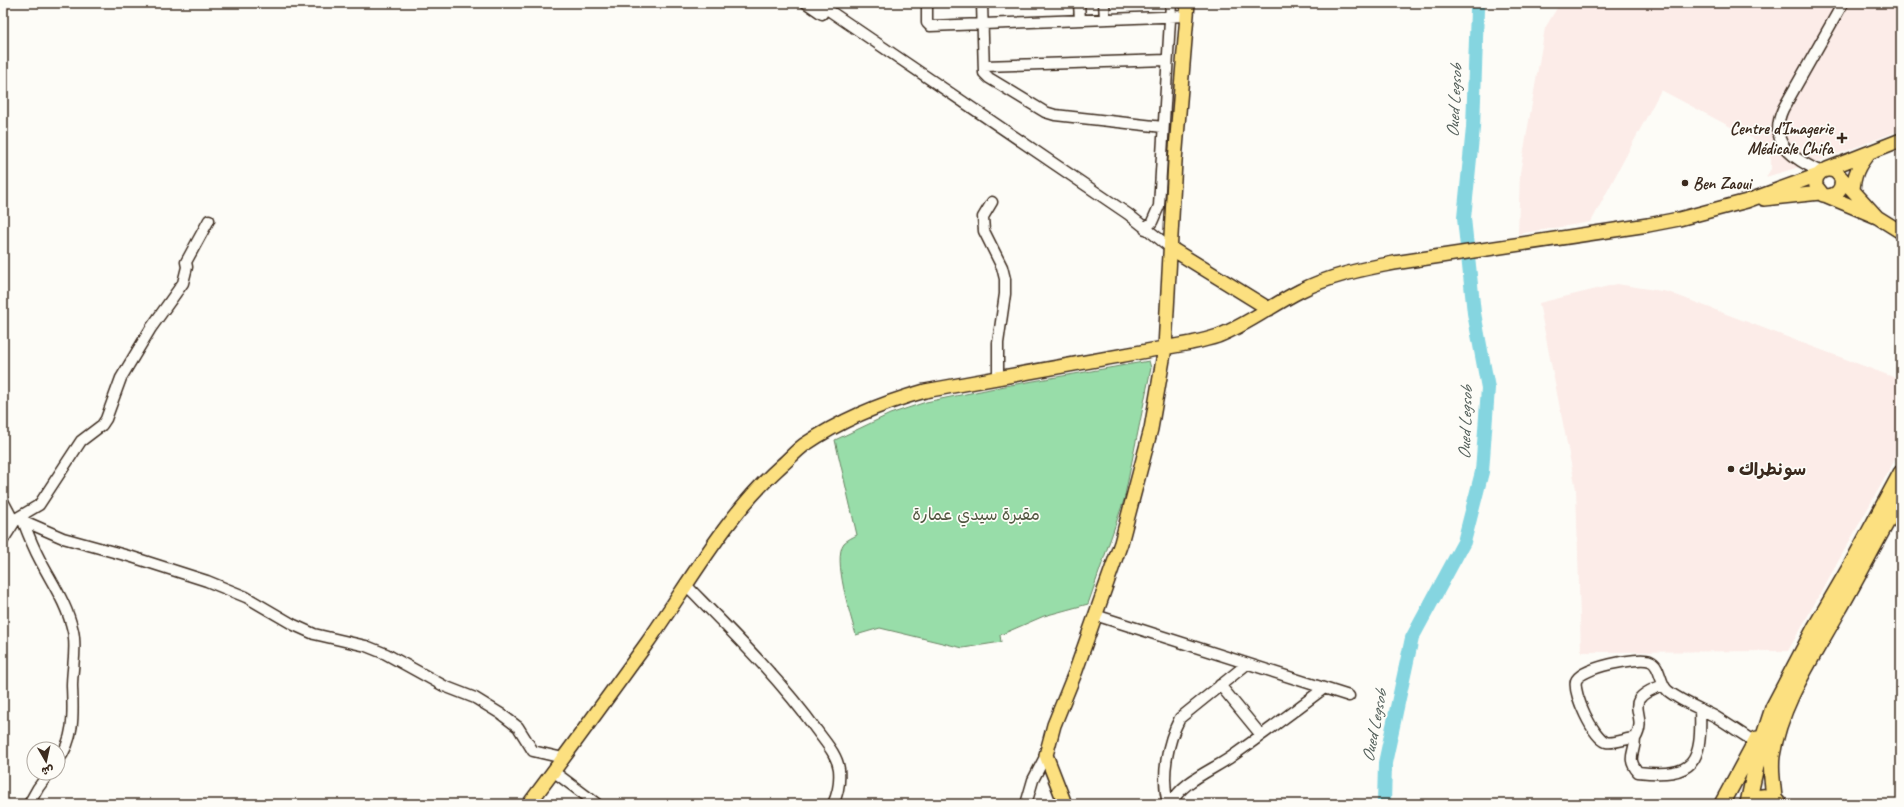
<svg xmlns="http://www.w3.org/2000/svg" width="1904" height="807" font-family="Caveat,'Playpen Sans Arabic',sans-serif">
	<rect width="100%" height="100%" fill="#fdfcf7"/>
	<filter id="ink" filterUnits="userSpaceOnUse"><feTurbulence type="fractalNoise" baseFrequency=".025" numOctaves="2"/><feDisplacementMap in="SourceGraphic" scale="8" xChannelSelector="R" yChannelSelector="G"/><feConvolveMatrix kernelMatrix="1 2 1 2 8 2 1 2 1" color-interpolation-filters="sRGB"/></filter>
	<g filter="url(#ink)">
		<path fill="#fcece8" d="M 1560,3 L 1901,3 L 1901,130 L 1822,160 L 1766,177 L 1771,169 L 1771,160 L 1767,149 L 1761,143 L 1661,90 L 1591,222 L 1518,234 L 1520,173 L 1545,28 Z
			M 1617,284 L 1668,292 L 1901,380 L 1901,449 L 1788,651 L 1581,652 L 1576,489 L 1539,303 Z"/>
		<path fill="#98dda9" stroke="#6a8464" d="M 1149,361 L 1151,368 L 1124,500 L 1088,604 L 1044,616 L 1000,635 L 1001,642 L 963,648 L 880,628 L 856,635 C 851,617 832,558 844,543 C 847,540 853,537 857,535 L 835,440 L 890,414 L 926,402 L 1005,386 Z"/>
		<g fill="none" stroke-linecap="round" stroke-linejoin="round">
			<path stroke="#85d5e0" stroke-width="14" d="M 1384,804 L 1385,763 L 1412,638 L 1464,542 L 1482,472 L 1488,388 L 1474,313 L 1464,218 L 1473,128 L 1477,9 L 1478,3"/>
			<g stroke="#3b2a1e" stroke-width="13">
				<path id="minor" d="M 806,3 L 822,14
					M 818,3 L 1128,214 L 1172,249
					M 927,3 L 927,23 L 930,26 L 1187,16
					M 982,3 L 984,73 L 989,78 L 1045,112 L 1055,115 L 1163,127
					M 1079,3 L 1080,20
					M 1104,3 L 1105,18
					M 984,66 L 1167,60
					M 1821,172 C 1793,158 1767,144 1783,109 L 1843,3
					M 992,202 L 983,217 L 984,231 L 1002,267 L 1005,279 L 1005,294 L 998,343 L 998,377
					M 1145,229 L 1152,222 L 1159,206 L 1171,3
					M 3,501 L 12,518
					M 3,519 L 17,518 L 63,538 L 132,557 L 207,581 L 246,597 L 294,625 L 314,634 L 366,646 L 386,654 L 444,686 L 475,698 L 501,714 L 518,727 L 533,751 L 563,758
					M 23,521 C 28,534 33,547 40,560 C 52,583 67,604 73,631 C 77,649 72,668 72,686 C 73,713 75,738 58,761
					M 3,540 L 17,518 L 39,505 L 81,441 L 102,425 L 106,419 L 121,378 L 151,328 L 183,283 L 187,267 L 186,262 L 209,220
					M 686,585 C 732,632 779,678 818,732 C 826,743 837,755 839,769 C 840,781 838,794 833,804
					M 1095,615 L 1349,696
					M 1220,685 L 1261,735
					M 1700,709 C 1702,763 1695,778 1638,772 C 1626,758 1635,753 1635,739 L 1633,738 C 1625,739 1613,744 1606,742 C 1593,737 1573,694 1576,681 C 1580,668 1638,656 1650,661 C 1661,665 1659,684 1668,691 C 1682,702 1701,709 1716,717 C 1729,725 1742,734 1755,742
					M 1635,739 C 1651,712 1616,702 1663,685
					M 553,771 L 597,804
					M 29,804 L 38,788 L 49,773
					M 1026,804 L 1033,780 L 1046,755
					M 1168,804 C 1161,776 1167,743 1180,718 L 1247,664
					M 1171,804 C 1182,781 1211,771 1231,757 C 1262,735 1293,712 1323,689"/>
			</g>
			<g stroke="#3b2a1e" stroke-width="16">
				<path id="major" d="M 1827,169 L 1901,140
					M 1841,179 C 1843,190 1835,198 1823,195 L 1816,186 C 1814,174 1825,166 1836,172 L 1877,217
					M 1853,190 C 1854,175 1858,166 1868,154
					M 1827,196 L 1877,217 L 1901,232
					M 1764,199 L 1820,193
					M 1172,249 L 1269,309
					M 529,804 C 569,751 608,697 647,643 C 690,582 726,515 782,465 C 789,459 796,451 804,445 C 841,420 882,403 925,391 L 1191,343 C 1200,341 1209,339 1218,336 C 1247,325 1272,305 1300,291 C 1329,276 1362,269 1394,263 L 1648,225 L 1679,219 L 1747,201 L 1818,175
					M 1065,804 L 1046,755 L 1054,725 L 1075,673 L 1121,543 L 1151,429 L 1165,348 L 1175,161 L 1188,3
					M 1747,804 C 1756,793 1771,793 1780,804"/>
			</g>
			<g stroke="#3b2a1e" stroke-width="18">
				<path id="highway" d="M 1774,798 C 1773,785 1770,770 1772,756 C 1780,703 1813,656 1838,611 C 1860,573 1879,534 1901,497
					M 1748,803 L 1760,748 L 1773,708 L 1816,626 L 1852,564 L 1901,473
					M 1722,804 L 1757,739"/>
			</g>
			<use href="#minor" stroke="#fdfcf7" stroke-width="10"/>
			<use href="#major" stroke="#fce080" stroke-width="13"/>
			<use href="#highway" stroke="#fce080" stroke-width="15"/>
		</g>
	</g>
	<g fill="#3b2a1e" stroke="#fdfcf7" stroke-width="1.5">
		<path d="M1840 132h4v4h4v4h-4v4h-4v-4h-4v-4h4z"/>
		<circle cx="1685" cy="183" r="4"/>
		<circle cx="1731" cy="469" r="4"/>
	</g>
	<g text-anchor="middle" stroke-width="3.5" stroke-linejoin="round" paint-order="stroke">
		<g font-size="17" font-weight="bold" fill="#3b2a1e" stroke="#fdfcf7" text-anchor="start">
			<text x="1833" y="134" text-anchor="end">Centre d’Imagerie<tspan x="1833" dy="20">Médicale Chifa</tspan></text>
			<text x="1693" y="189">Ben Zaoui</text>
			<text x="1739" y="475">سونطراك</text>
		</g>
		<g font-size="17" fill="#525741" stroke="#fdfcf7">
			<text x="976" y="520">مقبرة سيدي عمارة</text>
		</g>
		<g font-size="18" font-style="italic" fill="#515d58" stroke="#fdfcf7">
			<text transform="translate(1454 101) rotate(-87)" y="6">Oued Legsob</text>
			<text transform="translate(1465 423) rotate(-88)" y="6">Oued Legsob</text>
			<text transform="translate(1374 726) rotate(-79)" y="6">Oued Legsob</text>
		</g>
	</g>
	<rect width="1904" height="807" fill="none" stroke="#fdfcf7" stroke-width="16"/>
	<rect x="8" y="8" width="1888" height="791" fill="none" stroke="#3b2a1e" stroke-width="1.5" filter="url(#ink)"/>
	<g transform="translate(46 761) rotate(171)"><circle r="19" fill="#fdfcf7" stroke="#afa8a0"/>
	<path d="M0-3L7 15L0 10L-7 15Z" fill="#3b2a1e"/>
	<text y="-6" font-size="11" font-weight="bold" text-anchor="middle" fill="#3b2a1e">ش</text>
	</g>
</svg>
